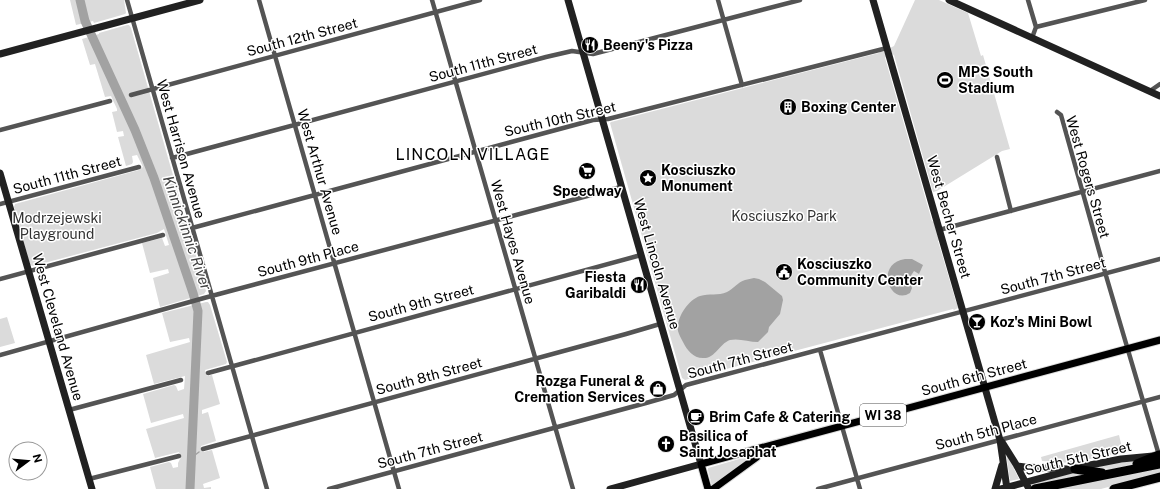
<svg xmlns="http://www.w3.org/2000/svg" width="1160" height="489" font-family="'Public Sans',sans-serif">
	<rect width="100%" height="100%" fill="#fff"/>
	<path fill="#dbdbdb" d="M 70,0 L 124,0 L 126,13 L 125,14 L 94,23 L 93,21 L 76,25 Z
		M 915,0 L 939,0 L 968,13 L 981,56 L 983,55 L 1010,149 L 1002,151 L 937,191 L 933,192 L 894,55 L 892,54 L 890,48 L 894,46 Z
		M 127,25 L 129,25 L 131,28 L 206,291 L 204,294 L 160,307 L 153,278 L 169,273 L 168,269 L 150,273 L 142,243 L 162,238 L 165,246 L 169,245 L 164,229 L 157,233 L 33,266 L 30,265 L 14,207 L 15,204 L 139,170 L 143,167 L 137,155 L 132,156 L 133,162 L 132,164 L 126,166 L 118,137 L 124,136 L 123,131 L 117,132 L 112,112 L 117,111 L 117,109 L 111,96 L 105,97 L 95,64 L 90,65 L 82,39 L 99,34 L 99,33 Z
		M 880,52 L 884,52 L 886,56 L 885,58 L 932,221 L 934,222 L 939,240 L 938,241 L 956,302 L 957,303 L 958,308 L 954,310 L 953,309 L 685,380 L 682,378 L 610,123 L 611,122 L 879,53 Z
		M 206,302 L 208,302 L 210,305 L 227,362 L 226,364 L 205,370 L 207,376 L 212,375 L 220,404 L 202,410 L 202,414 L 208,412 L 216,441 L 201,446 L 203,452 L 212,450 L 220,478 L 203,484 L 204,488 L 211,487 L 211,489 L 156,489 L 150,467 L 169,462 L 171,463 L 173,468 L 178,467 L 178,463 L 181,457 L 179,452 L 155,458 L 146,429 L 184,418 L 183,414 L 151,423 L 143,394 L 174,385 L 176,386 L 178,391 L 184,389 L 185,376 L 154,384 L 146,355 L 190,342 L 189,338 L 170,342 L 162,313 Z
		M 7,317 L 15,343 L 0,347 L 0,319 Z
		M 1119,435 L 1123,452 L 1071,463 L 1042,461 L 1041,457 Z
		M 1006,453 L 1019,479 L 1010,481 Z
		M 753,455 L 754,455 L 712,486 L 708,470 L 708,468 Z
		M 1135,461 L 1136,462 L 1116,469 L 1092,468 L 1105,464 Z
		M 1160,467 L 1160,473 L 1101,489 L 1048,489 Z
		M 1073,473 L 1093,473 L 1033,485 L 1033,483 Z"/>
	<path fill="#a2a2a2" d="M 905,259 L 912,259 L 923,265 L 919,274 L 914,271 L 910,277 L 906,275 L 904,276 L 904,280 L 910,283 L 912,288 L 910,293 C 890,306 874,264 905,259 Z
		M 754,278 L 759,279 L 765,282 L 782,296 L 783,300 L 780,314 L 769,327 L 768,332 L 758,342 C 749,342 739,338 730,340 C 719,344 715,359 703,358 C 693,358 687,350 683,342 C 681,338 679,335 678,331 C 676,318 688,300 700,296 C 709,293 718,296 727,292 C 733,289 738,282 745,280 C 748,279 751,279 754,278 Z"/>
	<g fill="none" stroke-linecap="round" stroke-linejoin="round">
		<path stroke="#a2a2a2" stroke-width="1.5" d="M 191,458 L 199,452"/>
		<path stroke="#a2a2a2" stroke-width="9" d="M 80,0 L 85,21 L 135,130 L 154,178 L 193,293 L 198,311 L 190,489"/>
		<g stroke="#dbdbdb" stroke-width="9">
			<path id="primary" d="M 708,489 L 701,464 L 1160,340
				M 713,489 L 757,457 L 757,449"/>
		</g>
		<g stroke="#dbdbdb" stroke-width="11">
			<path id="highway" d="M 1137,464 L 1159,455
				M 1075,469 L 1102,473
				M 1035,489 L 1160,464
				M 1114,489 L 1160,477"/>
		</g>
		<path stroke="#545454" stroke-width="4.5" d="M 127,0 L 222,331 L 267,489
			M 259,0 L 399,489
			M 432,0 L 573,489
			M 718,0 L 742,85
			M 1028,0 L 1036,27 L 1032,38
			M 1036,27 L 1145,0
			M 1150,91 L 1160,84
			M 131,95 L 480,0
			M 1057,112 L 1061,115 L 1107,279 L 1159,455
			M 0,130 L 110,101
			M 997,157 L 1011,211
			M 172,158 L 546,57 L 572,51 L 593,54 L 800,0
			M 0,204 L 139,167
			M 192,228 L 567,127 L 593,120 L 608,119 L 887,48
			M 939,230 L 1160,171
			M 0,279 L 163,235
			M 820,350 L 860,489
			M 0,355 L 204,298 L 621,187
			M 208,373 L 641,255
			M 69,410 L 181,380
			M 203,449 L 626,334 L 660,324
			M 89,479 L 179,456
			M 329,489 L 646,403 L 674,395 L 686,385 L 1160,259
			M 818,489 L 1160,397"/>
		<path stroke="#212121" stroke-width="7" d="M 568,0 L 701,464 L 610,489
			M 873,0 L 1000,440 L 1007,489
			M 949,0 L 1160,96
			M 0,54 L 200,0
			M 0,173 L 92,489
			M 1002,442 L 1017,466 L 1029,489
			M 1017,466 L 1025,467 L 1067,469
			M 995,489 L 1002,465
			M 1001,489 L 1090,465 L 1121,459 L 1153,456"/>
		<use href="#primary" stroke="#000" stroke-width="7"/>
		<use href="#highway" stroke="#000" stroke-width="9"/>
	</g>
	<defs>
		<g id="restaurant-disc" transform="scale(0.9)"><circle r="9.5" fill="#000" stroke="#fff"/><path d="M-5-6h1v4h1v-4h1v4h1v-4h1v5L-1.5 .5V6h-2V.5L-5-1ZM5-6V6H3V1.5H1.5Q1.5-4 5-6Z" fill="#fff"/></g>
		<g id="stadium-disc" transform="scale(0.9)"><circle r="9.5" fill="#000" stroke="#fff"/><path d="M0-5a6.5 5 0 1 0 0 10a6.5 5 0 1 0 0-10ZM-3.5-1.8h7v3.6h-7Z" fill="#fff"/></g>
		<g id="building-disc" transform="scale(0.9)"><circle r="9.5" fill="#000" stroke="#fff"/><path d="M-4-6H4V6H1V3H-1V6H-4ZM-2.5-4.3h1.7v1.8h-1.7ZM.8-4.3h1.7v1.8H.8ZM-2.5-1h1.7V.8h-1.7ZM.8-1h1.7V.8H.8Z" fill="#fff"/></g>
		<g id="supermarket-disc" transform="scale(0.9)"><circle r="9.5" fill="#000" stroke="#fff"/><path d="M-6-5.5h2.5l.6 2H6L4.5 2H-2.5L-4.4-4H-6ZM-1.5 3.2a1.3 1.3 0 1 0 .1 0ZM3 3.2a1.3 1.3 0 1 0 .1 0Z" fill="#fff"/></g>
		<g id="sight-disc" transform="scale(0.9)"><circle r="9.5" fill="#000" stroke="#fff"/><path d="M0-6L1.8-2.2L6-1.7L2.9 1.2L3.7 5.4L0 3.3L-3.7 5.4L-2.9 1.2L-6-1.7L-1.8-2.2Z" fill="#fff"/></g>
		<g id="civic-disc" transform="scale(0.9)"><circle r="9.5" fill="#000" stroke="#fff"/><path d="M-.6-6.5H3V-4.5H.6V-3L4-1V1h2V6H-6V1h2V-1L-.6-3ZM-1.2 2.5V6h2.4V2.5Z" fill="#fff"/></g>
		<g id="bar-disc" transform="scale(0.9)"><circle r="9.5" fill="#000" stroke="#fff"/><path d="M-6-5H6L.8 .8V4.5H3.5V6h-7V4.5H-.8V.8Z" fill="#fff"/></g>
		<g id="shop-disc" transform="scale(0.9)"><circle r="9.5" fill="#000" stroke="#fff"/><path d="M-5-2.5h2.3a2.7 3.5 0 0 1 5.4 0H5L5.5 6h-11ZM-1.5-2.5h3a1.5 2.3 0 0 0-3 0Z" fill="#fff"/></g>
		<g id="cafe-disc" transform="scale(0.9)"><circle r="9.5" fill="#000" stroke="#fff"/><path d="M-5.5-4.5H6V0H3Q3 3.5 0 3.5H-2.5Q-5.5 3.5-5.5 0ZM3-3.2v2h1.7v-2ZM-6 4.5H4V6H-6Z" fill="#fff"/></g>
		<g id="church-disc" transform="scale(0.9)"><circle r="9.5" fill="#000" stroke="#fff"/><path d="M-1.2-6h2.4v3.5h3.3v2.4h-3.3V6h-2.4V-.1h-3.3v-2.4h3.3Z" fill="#fff"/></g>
	</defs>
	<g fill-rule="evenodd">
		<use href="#restaurant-disc" x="590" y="45"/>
		<use href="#stadium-disc" x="945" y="80"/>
		<use href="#building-disc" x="788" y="107"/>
		<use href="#supermarket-disc" x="587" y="171"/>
		<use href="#sight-disc" x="648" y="178"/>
		<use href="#civic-disc" x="784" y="272"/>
		<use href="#restaurant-disc" x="639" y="285"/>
		<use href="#bar-disc" x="977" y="322"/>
		<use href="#shop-disc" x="658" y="389"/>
		<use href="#cafe-disc" x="696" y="417"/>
		<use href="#church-disc" x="666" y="444"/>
	</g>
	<g text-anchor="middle" stroke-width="3" stroke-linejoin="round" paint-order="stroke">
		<rect fill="#fff" stroke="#4c4c4c" stroke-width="1" x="860" y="404" width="46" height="22" rx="3"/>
		<g font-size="13" font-weight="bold" fill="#000">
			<text x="883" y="420">WI 38</text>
		</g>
		<g font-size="14" fill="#000" stroke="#fff">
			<text transform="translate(302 37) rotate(-15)" y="5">South 12th Street</text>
			<text transform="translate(483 63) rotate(-15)" y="5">South 11th Street</text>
			<text transform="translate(560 119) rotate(-13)" y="5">South 10th Street</text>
			<text transform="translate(181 149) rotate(74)" y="5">West Harrison Avenue</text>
			<text transform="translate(320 172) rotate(74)" y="5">West Arthur Avenue</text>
			<text transform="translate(67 175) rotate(-15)" y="5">South 11th Street</text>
			<text transform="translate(1088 177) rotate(74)" y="5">West Rogers Street</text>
			<text transform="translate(949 217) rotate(74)" y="5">West Becher Street</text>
			<text transform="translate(513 242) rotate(74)" y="5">West Hayes Avenue</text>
			<text transform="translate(308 259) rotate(-15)" y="5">South 9th Place</text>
			<text transform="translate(657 264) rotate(74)" y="5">West Lincoln Avenue</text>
			<text transform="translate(1053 276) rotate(-15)" y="5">South 7th Street</text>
			<text transform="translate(421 303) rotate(-15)" y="5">South 9th Street</text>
			<text transform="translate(58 327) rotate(74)" y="5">West Cleveland Avenue</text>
			<text transform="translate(740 360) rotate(-15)" y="5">South 7th Street</text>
			<text transform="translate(429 376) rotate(-15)" y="5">South 8th Street</text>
			<text transform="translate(974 377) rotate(-15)" y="5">South 6th Street</text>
			<text transform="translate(986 432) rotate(-15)" y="5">South 5th Place</text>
			<text transform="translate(430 450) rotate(-15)" y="5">South 7th Street</text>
			<text transform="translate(1078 458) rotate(-13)" y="5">South 5th Street</text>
		</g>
		<g font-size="14" font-weight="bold" fill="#000" stroke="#fff" text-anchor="start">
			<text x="603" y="50">Beeny's Pizza</text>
			<text x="958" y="77">MPS South<tspan x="958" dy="16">Stadium</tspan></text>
			<text x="801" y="112">Boxing Center</text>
			<text x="661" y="175">Kosciuszko<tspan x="661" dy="16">Monument</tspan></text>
			<text x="587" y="196" text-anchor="middle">Speedway</text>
			<text x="797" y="269">Kosciuszko<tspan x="797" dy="16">Community Center</tspan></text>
			<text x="626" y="282" text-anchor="end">Fiesta<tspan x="626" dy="16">Garibaldi</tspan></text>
			<text x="990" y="327">Koz's Mini Bowl</text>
			<text x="645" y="386" text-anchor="end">Rozga Funeral &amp;<tspan x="645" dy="16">Cremation Services</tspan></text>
			<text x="709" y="422">Brim Cafe &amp; Catering</text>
			<text x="679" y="441">Basilica of<tspan x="679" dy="16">Saint Josaphat</tspan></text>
		</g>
		<g font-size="14" fill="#323232" stroke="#fff">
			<text x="784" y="221">Kosciuszko Park</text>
			<text x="57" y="223">Modrzejewski<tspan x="57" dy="16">Playground</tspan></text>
		</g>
		<g font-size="15" font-style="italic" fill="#434343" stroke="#fff">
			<text transform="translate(187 233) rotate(71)" y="5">Kinnickinnic River</text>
		</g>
		<g font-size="16" letter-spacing="1" fill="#000" stroke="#fff">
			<text x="473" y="160">LINCOLN VILLAGE</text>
		</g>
	</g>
	<g transform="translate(28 461) rotate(74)"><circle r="19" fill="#ffffff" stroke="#999999"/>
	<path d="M0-3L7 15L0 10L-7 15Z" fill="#000000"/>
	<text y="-6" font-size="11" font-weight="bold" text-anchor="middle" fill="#000000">N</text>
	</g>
</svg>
